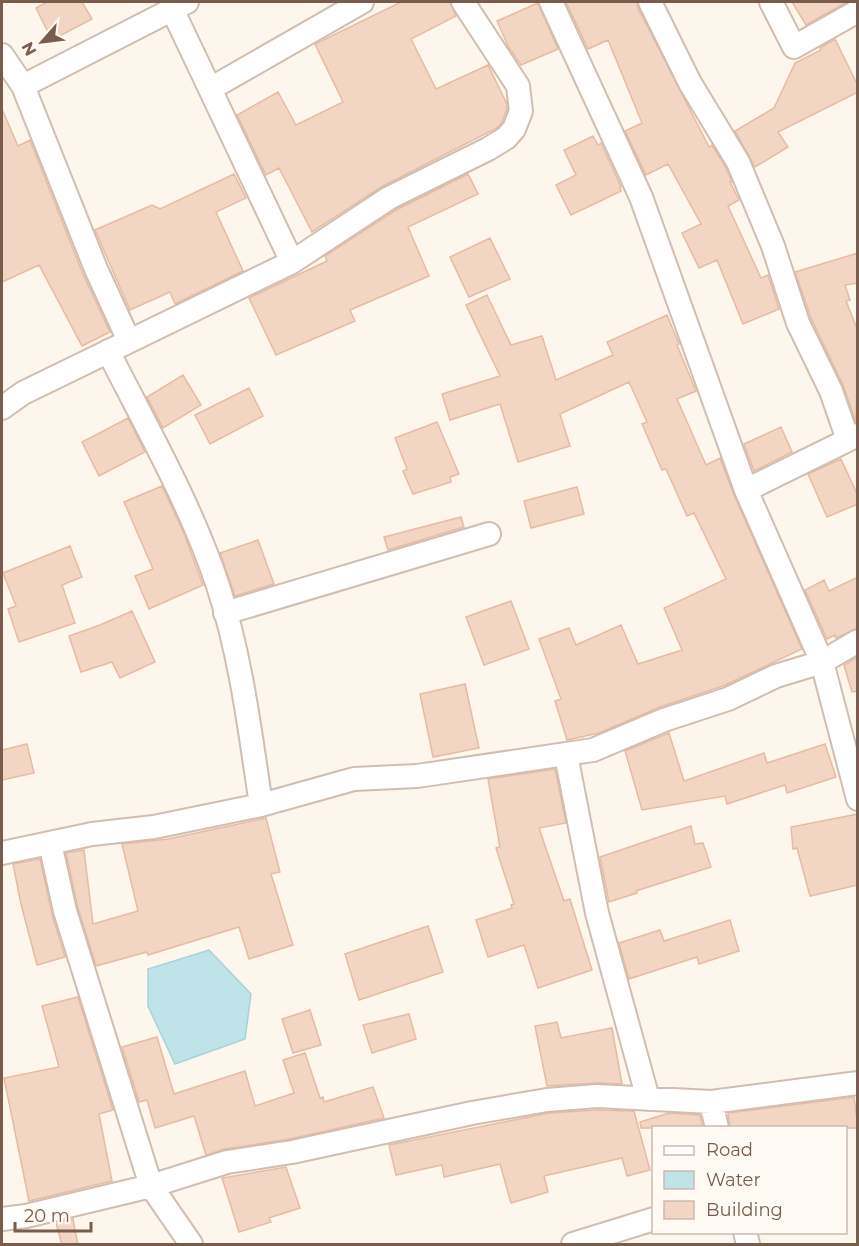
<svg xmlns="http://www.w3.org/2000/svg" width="859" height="1246" font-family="Montserrat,sans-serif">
	<rect width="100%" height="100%" fill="#fdf6ec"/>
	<path fill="#bfe3e8" stroke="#a5d3da" stroke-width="1.5" d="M 209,950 L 251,994 L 245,1039 L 175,1064 L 148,1006 L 148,969 Z"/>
	<path fill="#f3d5c3" stroke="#e6bba3" stroke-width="1.5" d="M 47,2 L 82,2 L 92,19 L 52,40 L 36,8 Z
		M 401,2 L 450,2 L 456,16 L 411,39 L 436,89 L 488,65 L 507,104 L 507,109 L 502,122 L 497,128 L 383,186 L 312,232 L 279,168 L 266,175 L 237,115 L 278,92 L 296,125 L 343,102 L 315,44 Z
		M 566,2 L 637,2 L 638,8 L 709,147 L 712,145 L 726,168 L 732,182 L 730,182 L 739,200 L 728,206 L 761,278 L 768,275 L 779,309 L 743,324 L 717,260 L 699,268 L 682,233 L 701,224 L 668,164 L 646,175 L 625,131 L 642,123 L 608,40 L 588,49 Z
		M 792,2 L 847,2 L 806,25 Z
		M 538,3 L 558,49 L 521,65 L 508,46 L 497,21 Z
		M 835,39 L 858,86 L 858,92 L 778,132 L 788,147 L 755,167 L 735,131 L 774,108 L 795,63 L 821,50 L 820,48 Z
		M 2,109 L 18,146 L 30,140 L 83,274 L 110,332 L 82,346 L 39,265 L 2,282 Z
		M 593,136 L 598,145 L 601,143 L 621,187 L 620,188 L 621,191 L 571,215 L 556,185 L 576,175 L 564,150 Z
		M 234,174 L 246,198 L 216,212 L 243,271 L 175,304 L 170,292 L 130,310 L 95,230 L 152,205 L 160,209 Z
		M 468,174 L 478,194 L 408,227 L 429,276 L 350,310 L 355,321 L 276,355 L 249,298 L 327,261 L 325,256 L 396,210 Z
		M 490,238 L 510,279 L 469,297 L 450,257 Z
		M 858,253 L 858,283 L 845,285 L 850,300 L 846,301 L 858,331 L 856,422 L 843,385 L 811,318 L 795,272 Z
		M 487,295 L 511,345 L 542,336 L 556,380 L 613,355 L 607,342 L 667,315 L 679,344 L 677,345 L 696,391 L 677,399 L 706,465 L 720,458 L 734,495 L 802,649 L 723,686 L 660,707 L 599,733 L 567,740 L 555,701 L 561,699 L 539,639 L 569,628 L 576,645 L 621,625 L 638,664 L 682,650 L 664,608 L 726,579 L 694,513 L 687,516 L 666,469 L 662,470 L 642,424 L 647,422 L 629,382 L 560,414 L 570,446 L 518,462 L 500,404 L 450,420 L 442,394 L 500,376 L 466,305 Z
		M 183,375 L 201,405 L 163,428 L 147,397 Z
		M 249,388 L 263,416 L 210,444 L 195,415 Z
		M 128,418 L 145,452 L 99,476 L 82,442 Z
		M 437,422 L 459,474 L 450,477 L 451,482 L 413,494 L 403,471 L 407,469 L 395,438 Z
		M 781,427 L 792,452 L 754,471 L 744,444 Z
		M 841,459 L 858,496 L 858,504 L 827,517 L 808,474 Z
		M 162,486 L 183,531 L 203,585 L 149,609 L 135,576 L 153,569 L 124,502 Z
		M 577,487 L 584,514 L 531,528 L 524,501 Z
		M 461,517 L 464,527 L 388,550 L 384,537 Z
		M 258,540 L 274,584 L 235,596 L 220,553 Z
		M 70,546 L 82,577 L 62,585 L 75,623 L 19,642 L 8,609 L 16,606 L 3,573 Z
		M 858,577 L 858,628 L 836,638 L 835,635 L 827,639 L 805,590 L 824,580 L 829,591 Z
		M 511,601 L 529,649 L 484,665 L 466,617 Z
		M 132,611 L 155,662 L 120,678 L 112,662 L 81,672 L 69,636 L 100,625 Z
		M 858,657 L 858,691 L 852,692 L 844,665 Z
		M 465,684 L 479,748 L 433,757 L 420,694 Z
		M 669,733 L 684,781 L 764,753 L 767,763 L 825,744 L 836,777 L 787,793 L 785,785 L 727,804 L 725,796 L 642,810 L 625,751 Z
		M 27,744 L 34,773 L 2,780 L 2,750 Z
		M 555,769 L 566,823 L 539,828 L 564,901 L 570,899 L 592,970 L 538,988 L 524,945 L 488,957 L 476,920 L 512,908 L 511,905 L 514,904 L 496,848 L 500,847 L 488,779 Z
		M 858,814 L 858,885 L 810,896 L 797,848 L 793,849 L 791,827 Z
		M 266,818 L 280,872 L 271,874 L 293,945 L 249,959 L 239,927 L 148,955 L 147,952 L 96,966 L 78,908 L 66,853 L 84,850 L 93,924 L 138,911 L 122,844 L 168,839 Z
		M 691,826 L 695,844 L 703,843 L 711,867 L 636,891 L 637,893 L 609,902 L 600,857 Z
		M 40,859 L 52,914 L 65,957 L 37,965 L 21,904 L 13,864 Z
		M 730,920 L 739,951 L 699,964 L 697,957 L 629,979 L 619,943 L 660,930 L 664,941 Z
		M 428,926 L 443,972 L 359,1000 L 345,954 Z
		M 78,997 L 113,1110 L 99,1114 L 112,1181 L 29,1201 L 4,1078 L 59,1067 L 42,1006 Z
		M 310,1010 L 321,1045 L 293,1053 L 282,1019 Z
		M 409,1014 L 416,1039 L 372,1053 L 363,1025 Z
		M 557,1022 L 561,1038 L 612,1028 L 622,1084 L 596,1083 L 547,1086 L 535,1026 Z
		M 157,1037 L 174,1094 L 245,1071 L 255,1106 L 294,1093 L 283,1060 L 305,1053 L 320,1098 L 323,1097 L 324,1102 L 373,1087 L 384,1118 L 290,1139 L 225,1149 L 206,1155 L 194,1116 L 155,1128 L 147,1100 L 139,1102 L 122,1047 Z
		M 854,1097 L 858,1128 L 730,1128 L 728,1113 Z
		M 597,1110 L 634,1111 L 650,1170 L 627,1176 L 622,1158 L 544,1176 L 548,1192 L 511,1203 L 500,1164 L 444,1177 L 442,1165 L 396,1175 L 389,1145 L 549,1113 Z
		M 669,1113 L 700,1115 L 703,1128 L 641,1128 L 640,1122 Z
		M 286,1167 L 300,1208 L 269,1218 L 271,1222 L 239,1232 L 222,1178 Z
		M 73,1219 L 78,1245 L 62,1245 L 56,1223 Z"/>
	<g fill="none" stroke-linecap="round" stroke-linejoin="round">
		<g stroke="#d1beb0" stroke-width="26">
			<path id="minor" d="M 650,2 L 690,83 L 738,162 L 773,246 L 798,323 L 831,391 L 848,440
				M 771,2 L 794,47 L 858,11
				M 172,9 L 210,89
				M 2,55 L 23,86 L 96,269 L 129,341
				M 23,86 L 187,2
				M 292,262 L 389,198 L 488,149 L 506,138 L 514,129 L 521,111 L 518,86 L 463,2
				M 108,351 C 147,428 191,505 218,586 C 241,657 250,731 261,805
				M 2,408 L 23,393 L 292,262 L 210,89 L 362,2
				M 746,490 L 858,435
				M 225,613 L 489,534
				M 858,641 L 822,662 L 858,799
				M 566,755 L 597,913 L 648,1099
				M 50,843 L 65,911 L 151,1186 L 191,1244
				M 2,853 L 92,834 L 154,827 L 261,805 L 354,779 L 417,776 L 593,750 L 664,720 L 728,699 L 776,676 L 822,662 L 746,490 L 641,197 L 551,2
				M 711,1102 L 717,1128
				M 2,1219 L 26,1216 L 151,1186 L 227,1162 L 292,1152 L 472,1113 L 547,1100 L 597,1096 L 711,1102 L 858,1083
				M 745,1232 L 748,1244
				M 573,1244 L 654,1219"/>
		</g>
		<use href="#minor" stroke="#fff" stroke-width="22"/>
	</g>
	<rect width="859" height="1246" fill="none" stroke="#7a5c4d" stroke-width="6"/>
	<rect x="652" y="1126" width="195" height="108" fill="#fffaf3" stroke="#cabbb1" stroke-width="1.5"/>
	<rect x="664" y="1146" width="30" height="9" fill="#ffffff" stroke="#cabbb1" stroke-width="1.5"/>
	<text x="706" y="1156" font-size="18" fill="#7a5c4d">Road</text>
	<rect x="664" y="1171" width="30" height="18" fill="#bfe3e8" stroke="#cabbb1" stroke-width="1.5"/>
	<text x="706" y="1186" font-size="18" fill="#7a5c4d">Water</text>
	<rect x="664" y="1201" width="30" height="18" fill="#f3d5c3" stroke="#cabbb1" stroke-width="1.5"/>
	<text x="706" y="1216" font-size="18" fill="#7a5c4d">Building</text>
	<g transform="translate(42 42) rotate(242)" stroke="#fffaf3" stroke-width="4.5" paint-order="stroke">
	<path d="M0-4.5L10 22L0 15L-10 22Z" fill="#7a5c4d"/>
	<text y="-9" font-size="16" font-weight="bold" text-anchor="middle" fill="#7a5c4d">N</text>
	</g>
	<path d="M15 1222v9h76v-9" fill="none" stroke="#7a5c4d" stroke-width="3"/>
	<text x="24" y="1222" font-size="18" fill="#7a5c4d" stroke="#fffaf3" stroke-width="4.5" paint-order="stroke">20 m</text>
</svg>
